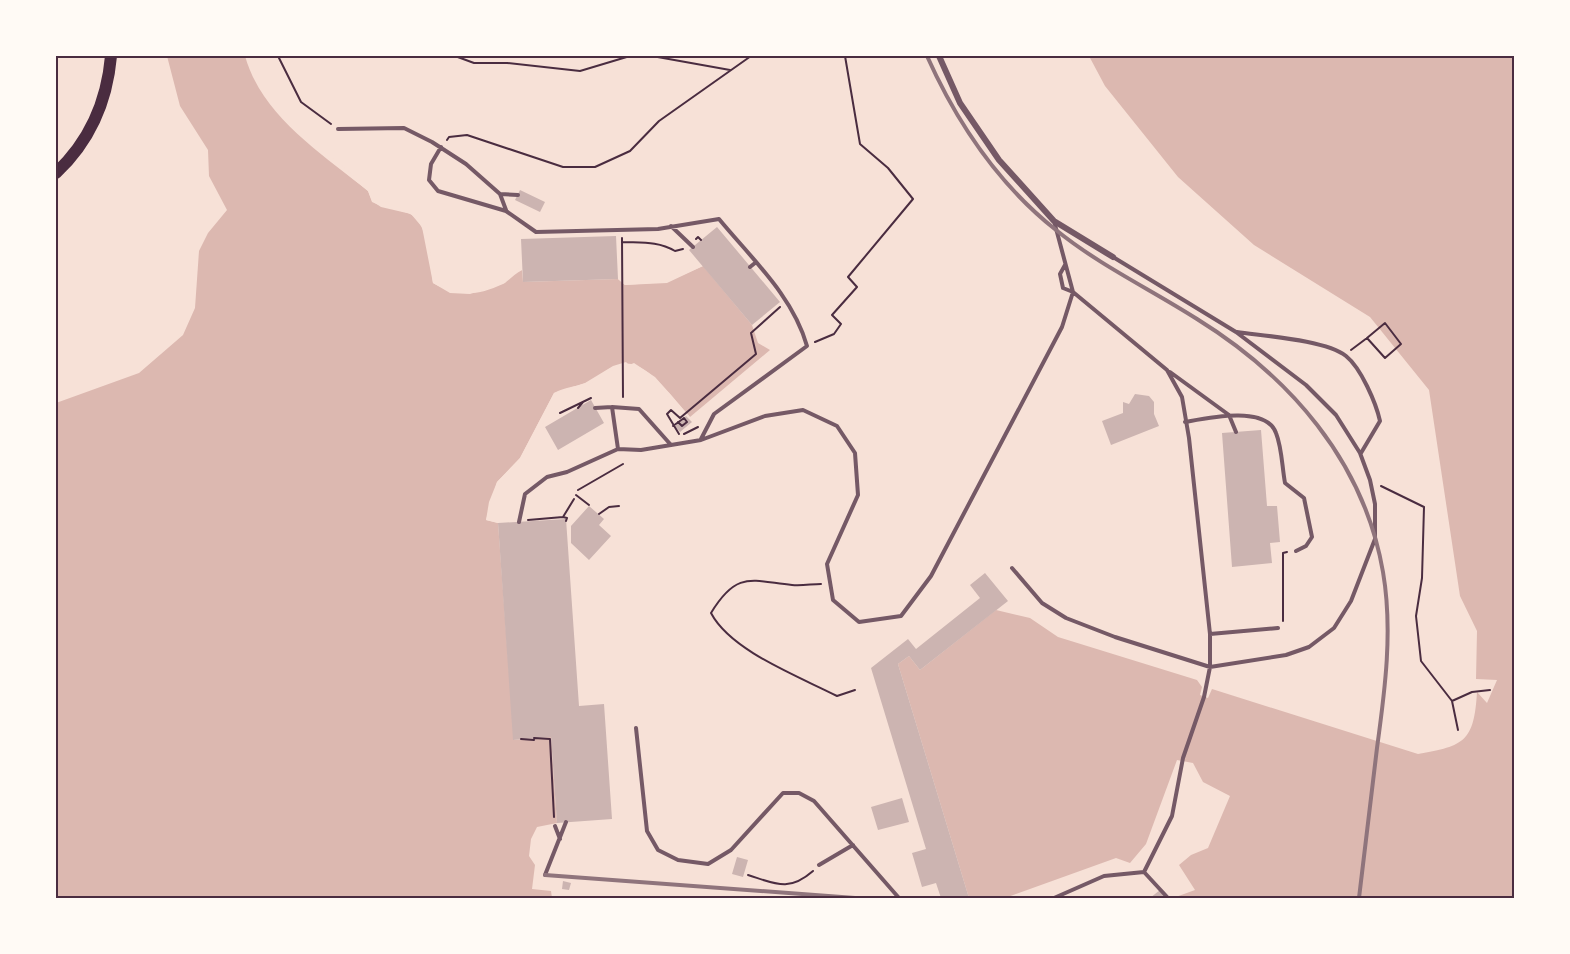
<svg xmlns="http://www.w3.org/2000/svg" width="1570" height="954" font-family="'IBM Plex Sans',sans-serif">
	<rect width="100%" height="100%" fill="#f7e1d7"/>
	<path fill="#dcb8b0" d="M 167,56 L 245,56 C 262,116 321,153 368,191 L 372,202 C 384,208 396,209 408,213 C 429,221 430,264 433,283 C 458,297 477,296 503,284 C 510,280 514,274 522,270 L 523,282 L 618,279 L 625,285 L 667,282 L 703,266 L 752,325 L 758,343 L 770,350 L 690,417 C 675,401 646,359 623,364 C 608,366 599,378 586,383 C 575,387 565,387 554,393 L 520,458 L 497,482 L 486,520 L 498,523 L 514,740 L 551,737 L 557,823 L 537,827 L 531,839 L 529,856 L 535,865 L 532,889 L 551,891 L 552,898 L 56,898 L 56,403 L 139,373 L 183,335 L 195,308 L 199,251 L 208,233 L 227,210 L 209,176 L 208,150 L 180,106 Z
		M 1089,56 L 1514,56 L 1514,898 L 1173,898 L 1195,890 L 1179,865 L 1191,855 L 1208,848 L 1230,796 L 1203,782 L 1193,763 L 1177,760 L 1146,844 L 1130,863 L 1116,858 L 1005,898 L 969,898 L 898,664 L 909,656 L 920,670 L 996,610 L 1030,618 L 1058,637 L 1197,680 L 1202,687 L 1200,695 L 1208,698 L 1212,689 L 1418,754 C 1465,746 1474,741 1477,692 L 1487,703 L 1497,680 L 1476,679 L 1477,631 L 1460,596 L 1429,390 L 1370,317 L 1254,245 L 1178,177 L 1105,86 Z"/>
	<path fill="#f7e1d7" d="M 323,150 L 370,189 L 374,199 L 413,212 L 425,227 L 436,281 L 451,290 L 470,291 L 503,280 L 510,273 L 522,267 L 522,270 L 511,275 L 505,283 L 470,294 L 450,293 L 433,283 L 422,227 L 411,214 L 381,207 L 372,201 L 368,191 L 321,153 Z
		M 701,263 L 703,266 L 667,283 L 625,285 L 618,279 L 619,276 L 626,282 L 666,280 Z
		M 626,362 L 629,365 L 634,363 L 655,377 L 690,417 L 683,414 L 653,379 L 633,367 L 614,369 L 586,386 L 560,394 L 520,461 L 500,484 L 490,518 L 498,520 L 498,523 L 486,520 L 489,502 L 497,482 L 520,458 L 554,393 L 585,383 L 613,366 Z"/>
	<path fill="#ccb4b1" d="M 520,190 L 545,202 L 540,212 L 515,200 Z
		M 717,227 L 780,302 L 752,325 L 689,250 Z
		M 616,236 L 618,279 L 523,282 L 521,239 Z
		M 1135,394 L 1149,396 L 1154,402 L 1154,414 L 1159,426 L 1111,445 L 1102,421 L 1123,413 L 1123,402 L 1129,404 Z
		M 591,400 L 604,423 L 558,450 L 545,427 Z
		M 686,416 L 692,422 L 680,432 L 675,426 Z
		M 1261,430 L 1267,506 L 1277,506 L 1280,542 L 1270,543 L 1272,563 L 1232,567 L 1222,433 Z
		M 589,506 L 604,519 L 599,525 L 611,536 L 589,560 L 571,543 L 571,526 Z
		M 566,519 L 579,706 L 604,704 L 612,819 L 557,823 L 551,737 L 513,740 L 498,523 Z
		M 985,573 L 1008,601 L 920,670 L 909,656 L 898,664 L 969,898 L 941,898 L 936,883 L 922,887 L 912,853 L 926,849 L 871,668 L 908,639 L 916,649 L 980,598 L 970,585 Z
		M 902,798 L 909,822 L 878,830 L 871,807 Z
		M 737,857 L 748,860 L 743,877 L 732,874 Z
		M 563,881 L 571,883 L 569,890 L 562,889 Z
		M 1160,890 L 1167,898 L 1150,898 Z"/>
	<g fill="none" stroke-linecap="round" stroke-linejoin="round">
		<path stroke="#4a2c40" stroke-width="2" d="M 278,56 L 301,102 L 331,124
			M 455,56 L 474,63 L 507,63 L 580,71 L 630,56
			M 652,56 L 730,70
			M 447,140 L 449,137 L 467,135 L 563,167 L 595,167 L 630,151 L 659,121 L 751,56
			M 622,238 L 623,397
			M 696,239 L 698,237 L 701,240
			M 622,242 C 641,243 658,241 675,251 L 683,249
			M 815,342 L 834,334 L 841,324 L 832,315 L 857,287 L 848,277 L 913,199 L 888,168 L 860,144 L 845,56
			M 1351,350 L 1367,338 L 1385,358 L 1401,344 L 1385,323 L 1367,338
			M 578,408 L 583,402
			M 560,413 L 591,398
			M 678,422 L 682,426 L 687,422 L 684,418
			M 673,426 L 684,418
			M 679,434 L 667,414 L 671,410 L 680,418 L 756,354 L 751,333 L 780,307
			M 684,434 L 698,427
			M 1381,486 L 1424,507 L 1422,578 L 1416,616 L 1421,661 L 1452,701 L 1458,730
			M 578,490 L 623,464
			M 576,495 L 589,505
			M 599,514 L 609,507 L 619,506
			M 563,517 L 567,518 L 566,521
			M 528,520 L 563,517 L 574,499
			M 821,584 C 812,584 802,586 792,585 C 752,581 737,570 711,613 C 731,651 798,676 837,696 L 855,690
			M 1283,621 L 1283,553 L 1287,552
			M 1452,701 L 1472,692 L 1490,690
			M 534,738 L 550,739 L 554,817
			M 521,739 L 534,740
			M 748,875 C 776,884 789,892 813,871"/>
		<path stroke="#755966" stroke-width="4" d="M 338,129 L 404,128 L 432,142 L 466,164 L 500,194 L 506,210
			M 441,147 L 431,164 L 429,180 L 438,191 L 506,211 L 536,232 L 658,229 L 719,219 C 752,259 793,296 807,346 L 714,414 L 701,439
			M 500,194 L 518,195
			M 671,226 L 693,247
			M 750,267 L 755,263
			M 1237,332 C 1264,336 1326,340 1346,356 C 1361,368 1376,403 1380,421 L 1361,453
			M 1170,372 L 1229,415 L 1236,432
			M 595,408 L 612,407
			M 1185,422 C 1207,418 1266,405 1276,433 C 1282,448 1282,467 1285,483 L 1304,498 L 1312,537 L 1306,546 L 1296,551
			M 618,449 L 612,407 L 639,409 L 671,445
			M 519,522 L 525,494 L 547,477 L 567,472 L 618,449 L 641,450 L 701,440 L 765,416 L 803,410 L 837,426 L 855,453 L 858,495 L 827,564 L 833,600 L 859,622 L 901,616 L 931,576 L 1062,327 L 1073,292 L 1054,221
			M 1012,568 L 1042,603 L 1066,618 L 1115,637 L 1210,667 L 1286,655 L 1309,647 L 1334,628 L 1351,601 L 1375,539 L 1375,504 L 1370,480 L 1360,453 L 1336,415 L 1306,385 L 1236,332 L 1113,257
			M 1210,634 L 1278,628
			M 636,728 L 647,831 L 658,850 L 678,860 L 708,864 L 731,850 L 783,793 L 799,793 L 814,801 L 899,898
			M 555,826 L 560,839
			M 819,865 L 853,845
			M 1144,872 L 1168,898
			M 545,875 L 566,822
			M 855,898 L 856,898
			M 1054,898 L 1104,876 L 1144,872 L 1172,816 L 1183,758 L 1204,697 L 1210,667 L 1210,634 L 1189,438 L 1182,397 L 1167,370 L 1073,292 L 1063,288 L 1060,274 L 1065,265"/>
		<path stroke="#755966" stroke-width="6" d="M 939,56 L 960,103 L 999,160 L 1054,221 L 1113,257"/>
		<path stroke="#4a2c40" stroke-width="12" d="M 56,173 C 90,141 107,102 111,56"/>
		<path stroke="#8f747c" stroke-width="4" d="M 927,56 C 957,123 998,184 1056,230 C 1099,265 1150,289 1197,319 C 1289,376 1364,461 1383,572 C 1393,630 1385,690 1377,748 C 1371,798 1365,848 1359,898
			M 545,875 L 855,898"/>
	</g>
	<rect width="1570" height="954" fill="none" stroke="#fffaf5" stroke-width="114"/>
	<rect x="57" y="57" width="1456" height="840" fill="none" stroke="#4a2c40" stroke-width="2"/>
</svg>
